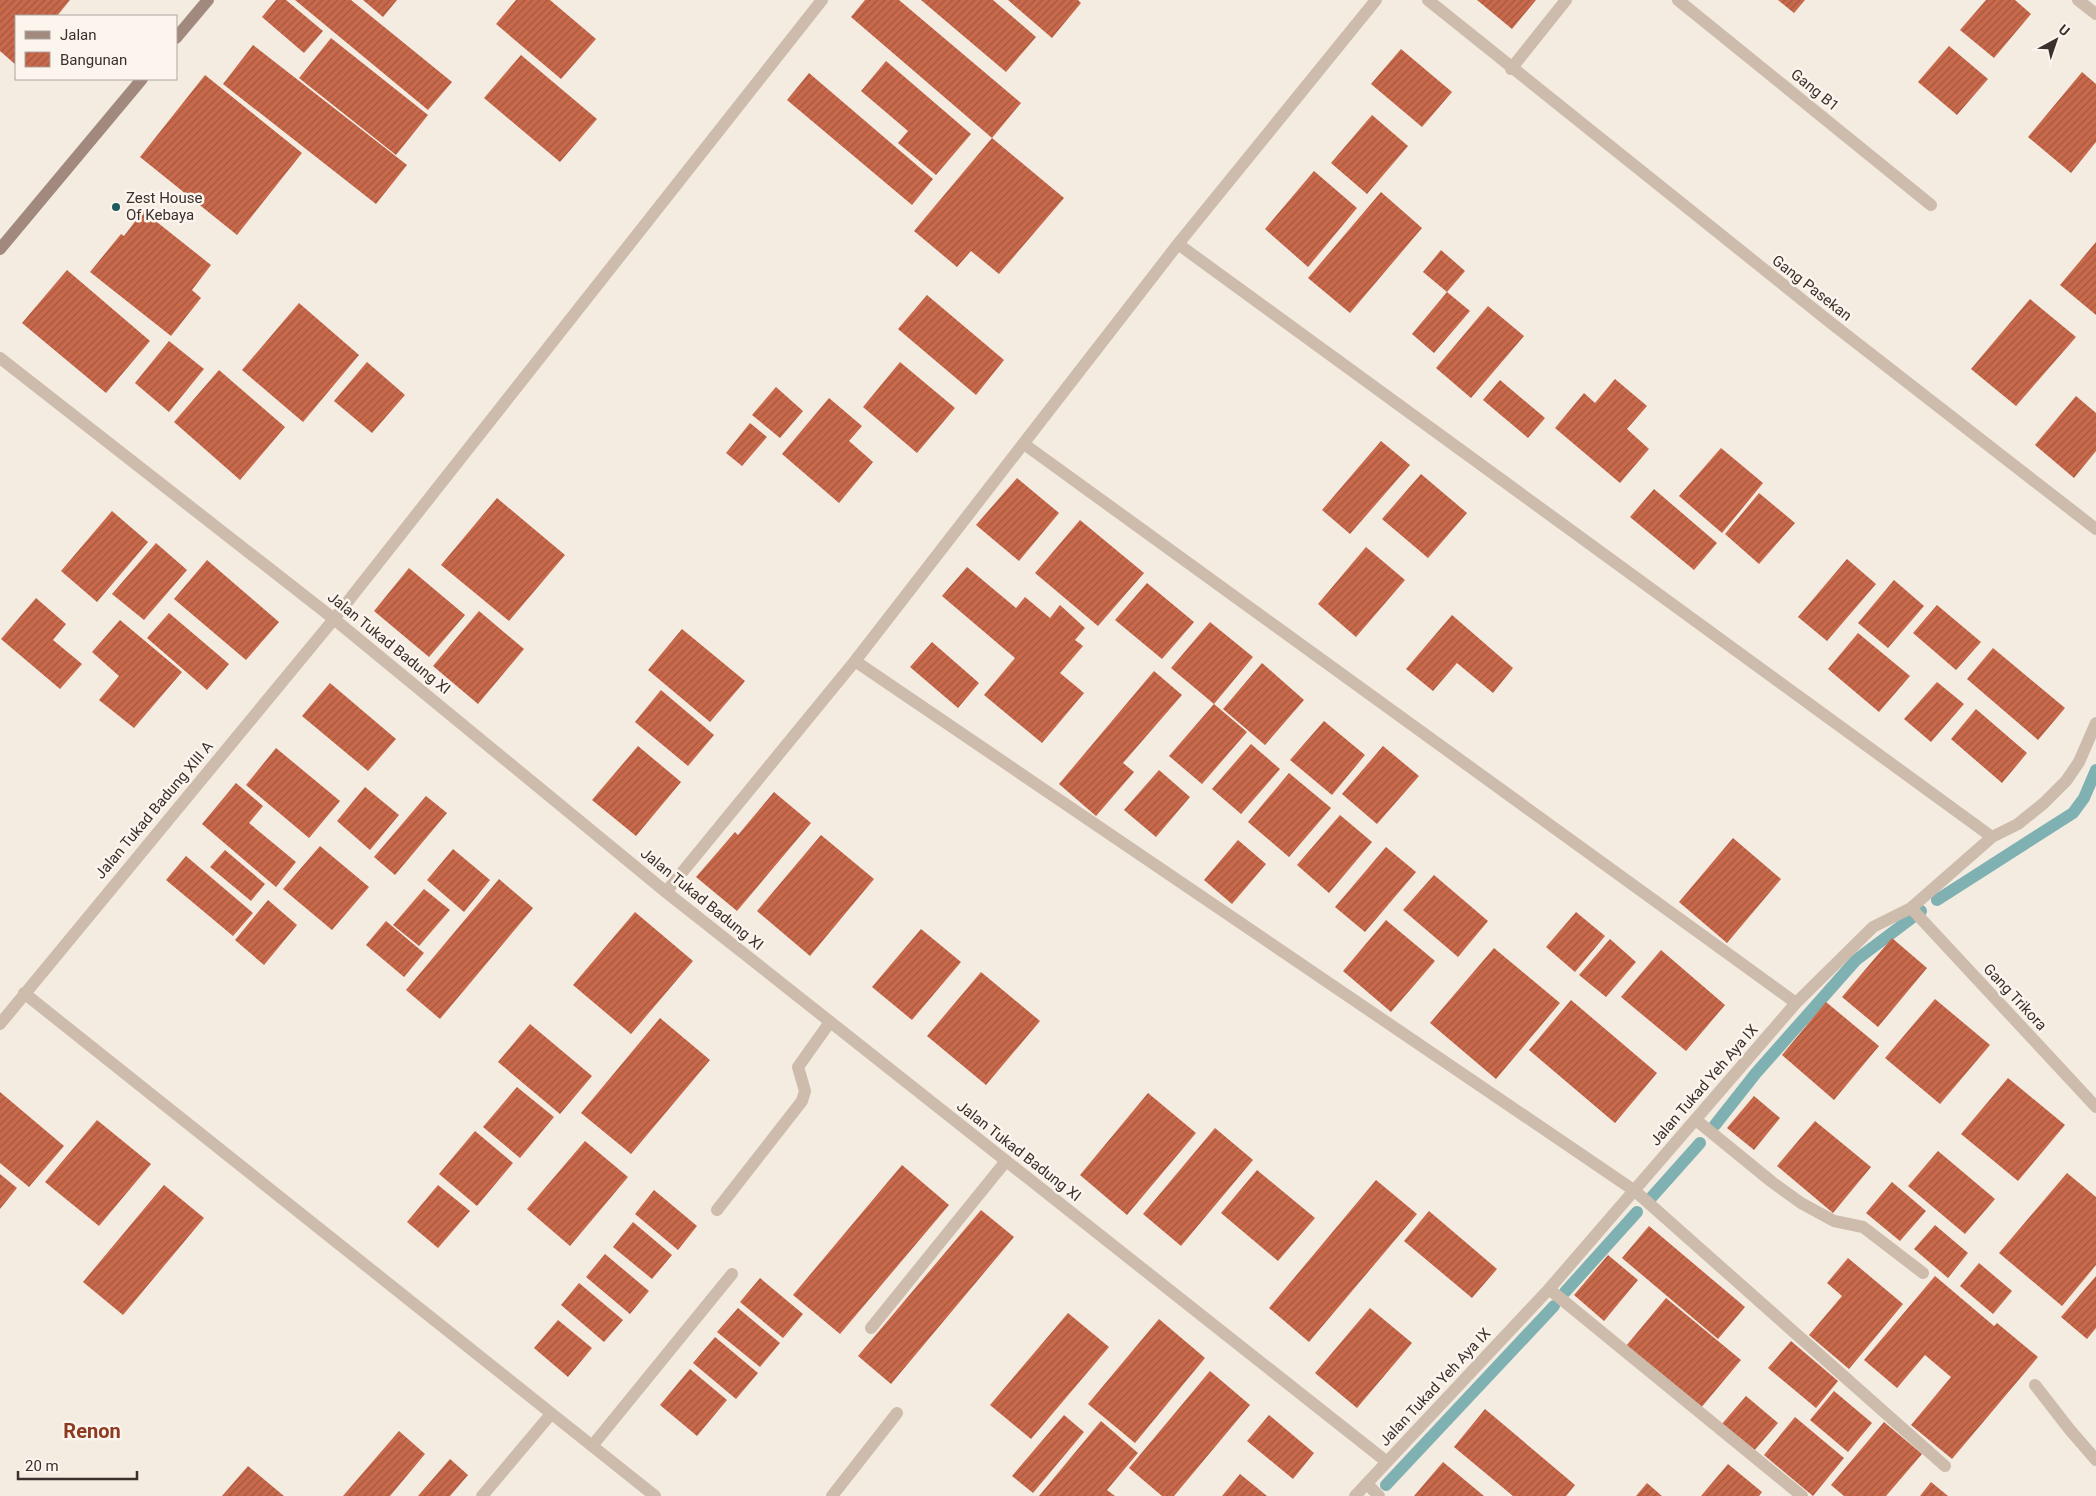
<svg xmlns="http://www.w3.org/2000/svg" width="2096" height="1496" font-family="Roboto,sans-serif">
	<defs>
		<pattern id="building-hatch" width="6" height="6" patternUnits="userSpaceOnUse" patternTransform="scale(1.25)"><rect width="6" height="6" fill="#c8694b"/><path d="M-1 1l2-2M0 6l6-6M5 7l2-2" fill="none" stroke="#a4573f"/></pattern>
	</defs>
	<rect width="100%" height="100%" fill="#f4ebe1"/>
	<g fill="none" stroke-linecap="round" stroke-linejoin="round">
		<path stroke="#7fb0b2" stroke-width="12" d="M 1937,900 L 2073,813 L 2084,798 L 2096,770
			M 1715,1125 L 1756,1073 L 1856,960 L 1921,911
			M 1650,1199 L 1700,1143
			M 1565,1292 L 1637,1212
			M 1386,1485 L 1554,1306"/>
	</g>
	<path fill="url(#building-hatch)" d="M 0,0 L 70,0 L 57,16 L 16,16 L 16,65 L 0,51 Z
		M 276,0 L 286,0 L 323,31 L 304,53 L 262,17 Z
		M 295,0 L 351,0 L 452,82 L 428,110 Z
		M 363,0 L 397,0 L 383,17 Z
		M 516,0 L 550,0 L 596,39 L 561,79 L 496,24 Z
		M 865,0 L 899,0 L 1021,103 L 992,138 L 851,17 Z
		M 921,0 L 993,0 L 1036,37 L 1006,72 Z
		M 1008,0 L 1078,0 L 1081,3 L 1052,38 Z
		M 1477,0 L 1536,0 L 1512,29 Z
		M 1778,0 L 1805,0 L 1794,13 Z
		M 1986,0 L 2015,0 L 2031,14 L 1994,58 L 1960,30 Z
		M 331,38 L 428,115 L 396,155 L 299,78 Z
		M 253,45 L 407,165 L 376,204 L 223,84 Z
		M 1949,46 L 1988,79 L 1957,115 L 1918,82 Z
		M 1401,49 L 1452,92 L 1422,127 L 1371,84 Z
		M 521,55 L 597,119 L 560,162 L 484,98 Z
		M 886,61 L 971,134 L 936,175 L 898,143 L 908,131 L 861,91 Z
		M 2082,72 L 2096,84 L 2096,142 L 2071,173 L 2028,137 Z
		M 809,73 L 933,179 L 912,205 L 787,100 Z
		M 205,75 L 302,153 L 237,235 L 140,157 Z
		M 1372,115 L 1408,146 L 1367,194 L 1331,163 Z
		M 992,138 L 1064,198 L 999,274 L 971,251 L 957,267 L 914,231 Z
		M 1314,171 L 1357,208 L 1308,267 L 1265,229 Z
		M 1381,192 L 1422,228 L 1350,313 L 1308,278 Z
		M 143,211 L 211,265 L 192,290 L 201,298 L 171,336 L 90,272 L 121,234 L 124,236 Z
		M 2096,242 L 2096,315 L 2060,285 Z
		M 1441,250 L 1465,271 L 1447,292 L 1423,272 Z
		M 67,270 L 150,341 L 106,393 L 22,323 Z
		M 1447,292 L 1470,311 L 1434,353 L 1412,334 Z
		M 927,295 L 1004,360 L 976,395 L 898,329 Z
		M 2030,299 L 2076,337 L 2016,406 L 1971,369 Z
		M 299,303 L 359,355 L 303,422 L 242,370 Z
		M 1488,306 L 1524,336 L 1471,398 L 1436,368 Z
		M 169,341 L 204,369 L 169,412 L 135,383 Z
		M 367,362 L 405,395 L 372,433 L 334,401 Z
		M 900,362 L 955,408 L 917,453 L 863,407 Z
		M 219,370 L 285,427 L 240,480 L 174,422 Z
		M 1615,379 L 1647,406 L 1627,429 L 1649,449 L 1620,483 L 1555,428 L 1584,393 L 1595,403 Z
		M 1500,380 L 1545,418 L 1528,438 L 1483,400 Z
		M 776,387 L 803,411 L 780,438 L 752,415 Z
		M 2076,396 L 2096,413 L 2096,451 L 2074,478 L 2035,445 Z
		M 829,398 L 862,426 L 849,441 L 873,462 L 839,503 L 782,454 Z
		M 750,423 L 767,437 L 742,466 L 726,453 Z
		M 1381,441 L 1410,465 L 1350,534 L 1322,510 Z
		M 1721,448 L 1763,483 L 1722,533 L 1679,496 Z
		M 1421,474 L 1467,513 L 1428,558 L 1382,519 Z
		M 1017,478 L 1059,513 L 1019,561 L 976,525 Z
		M 1654,489 L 1717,543 L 1694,570 L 1630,517 Z
		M 1759,493 L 1795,523 L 1759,564 L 1725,534 Z
		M 497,498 L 565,555 L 509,621 L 441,565 Z
		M 112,511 L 148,542 L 97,602 L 61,571 Z
		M 1080,520 L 1144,573 L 1098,626 L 1035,573 Z
		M 156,543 L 187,570 L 144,620 L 112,594 Z
		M 1366,547 L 1405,580 L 1356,637 L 1318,604 Z
		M 1847,559 L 1876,584 L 1827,641 L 1798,617 Z
		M 207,560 L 279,622 L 246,660 L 174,599 Z
		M 967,567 L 1016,608 L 1025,597 L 1050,618 L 1060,605 L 1085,628 L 1075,640 L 1083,646 L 1060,673 L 1084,693 L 1042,743 L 984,695 L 1015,658 L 942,596 Z
		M 409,568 L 465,615 L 429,657 L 374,611 Z
		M 1894,580 L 1924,606 L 1888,648 L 1858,623 Z
		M 1147,583 L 1194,622 L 1162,659 L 1115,620 Z
		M 36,598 L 66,624 L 53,640 L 82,664 L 60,689 L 1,639 Z
		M 1937,605 L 1981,642 L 1956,670 L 1913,633 Z
		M 479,611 L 524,649 L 478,704 L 433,666 Z
		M 169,613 L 229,664 L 207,690 L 147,638 Z
		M 1452,615 L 1513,668 L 1493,693 L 1457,663 L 1433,691 L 1406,669 Z
		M 120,620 L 182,672 L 134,728 L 99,700 L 119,676 L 92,652 Z
		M 1210,622 L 1253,657 L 1214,704 L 1247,732 L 1202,784 L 1169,756 L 1214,704 L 1171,668 Z
		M 682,629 L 745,681 L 710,722 L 648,670 Z
		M 1858,633 L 1910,676 L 1879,712 L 1828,669 Z
		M 932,642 L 979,683 L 958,708 L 910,667 Z
		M 1993,648 L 2065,708 L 2038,740 L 1967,679 Z
		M 1262,663 L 1304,700 L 1265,745 L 1223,709 Z
		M 1154,671 L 1182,695 L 1123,763 L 1134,772 L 1096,816 L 1059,784 Z
		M 1937,682 L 1964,704 L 1931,742 L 1904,719 Z
		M 330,683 L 396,739 L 368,771 L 302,716 Z
		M 661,690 L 714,735 L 688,766 L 635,722 Z
		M 1976,709 L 2027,753 L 2002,783 L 1951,739 Z
		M 1324,721 L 1365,755 L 1332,795 L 1290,760 Z
		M 1251,744 L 1280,769 L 1241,814 L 1212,789 Z
		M 638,746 L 681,782 L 636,836 L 592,800 Z
		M 1383,746 L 1419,776 L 1377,824 L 1342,794 Z
		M 276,748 L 340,801 L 309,838 L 246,785 Z
		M 1159,770 L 1190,797 L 1156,837 L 1124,810 Z
		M 1289,773 L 1331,808 L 1289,857 L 1248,822 Z
		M 236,783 L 263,806 L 249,823 L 296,862 L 276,887 L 202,824 Z
		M 365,787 L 399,815 L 370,850 L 337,821 Z
		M 774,792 L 811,823 L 737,911 L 696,877 L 735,832 L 738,835 Z
		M 426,796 L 447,813 L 395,875 L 374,857 Z
		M 1340,815 L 1372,842 L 1329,893 L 1297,865 Z
		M 821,835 L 874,879 L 810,956 L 757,911 Z
		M 1733,838 L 1781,879 L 1727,943 L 1679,902 Z
		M 1238,840 L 1266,864 L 1232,904 L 1204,880 Z
		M 320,846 L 369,887 L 332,930 L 283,889 Z
		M 1386,847 L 1416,872 L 1365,932 L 1335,907 Z
		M 453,849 L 490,880 L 464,912 L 427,880 Z
		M 225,850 L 265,884 L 251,901 L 210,867 Z
		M 186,856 L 253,913 L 233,936 L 166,880 Z
		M 1434,875 L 1488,921 L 1458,957 L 1403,910 Z
		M 499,879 L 533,908 L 440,1019 L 406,990 Z
		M 424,889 L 450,910 L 419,946 L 393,925 Z
		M 268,900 L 297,925 L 264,965 L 235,940 Z
		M 635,912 L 693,961 L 631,1034 L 573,985 Z
		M 1576,912 L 1605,936 L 1575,972 L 1546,947 Z
		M 1386,920 L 1435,961 L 1391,1012 L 1343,971 Z
		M 386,921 L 424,953 L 404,977 L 366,945 Z
		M 921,929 L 961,962 L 912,1020 L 872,987 Z
		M 1892,938 L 1927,968 L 1878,1027 L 1842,997 Z
		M 1610,939 L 1636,962 L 1606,997 L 1579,975 Z
		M 1494,948 L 1560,1003 L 1496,1079 L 1430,1023 Z
		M 1661,950 L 1725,1005 L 1686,1051 L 1621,997 Z
		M 981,972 L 1040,1021 L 986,1085 L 927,1036 Z
		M 1935,999 L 1990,1045 L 1940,1104 L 1885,1058 Z
		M 1571,1000 L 1657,1073 L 1615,1123 L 1529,1050 Z
		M 1826,1002 L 1879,1046 L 1834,1100 L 1782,1055 Z
		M 660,1018 L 710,1060 L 631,1154 L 581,1113 Z
		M 530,1024 L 592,1076 L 560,1114 L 498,1062 Z
		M 2008,1078 L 2065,1125 L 2018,1181 L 1961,1134 Z
		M 517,1087 L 554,1117 L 520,1158 L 483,1127 Z
		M 0,1092 L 64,1146 L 29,1187 L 0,1163 Z
		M 1148,1093 L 1196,1133 L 1127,1215 L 1080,1175 Z
		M 1754,1096 L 1780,1118 L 1754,1150 L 1727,1128 Z
		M 97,1120 L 151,1164 L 99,1226 L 45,1182 Z
		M 1815,1121 L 1871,1167 L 1833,1213 L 1777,1166 Z
		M 1215,1128 L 1253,1160 L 1181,1246 L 1143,1214 Z
		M 475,1131 L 513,1163 L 477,1206 L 439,1174 Z
		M 585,1141 L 628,1177 L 570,1246 L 527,1209 Z
		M 1938,1151 L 1995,1199 L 1965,1234 L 1908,1186 Z
		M 902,1165 L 949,1205 L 840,1334 L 793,1295 Z
		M 1257,1170 L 1315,1218 L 1278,1261 L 1221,1213 Z
		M 2067,1173 L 2096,1197 L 2096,1265 L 2062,1306 L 1999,1253 Z
		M 0,1174 L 17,1188 L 0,1209 Z
		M 1376,1180 L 1417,1214 L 1309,1342 L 1269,1308 Z
		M 1892,1182 L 1926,1211 L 1900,1241 L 1866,1213 Z
		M 164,1185 L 204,1218 L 123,1315 L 83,1282 Z
		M 438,1185 L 470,1211 L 438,1248 L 407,1222 Z
		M 654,1190 L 697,1226 L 678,1250 L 635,1214 Z
		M 981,1210 L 1014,1237 L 891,1384 L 858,1356 Z
		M 1429,1211 L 1497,1269 L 1472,1298 L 1404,1241 Z
		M 633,1222 L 672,1255 L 652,1279 L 613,1247 Z
		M 1935,1225 L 1968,1253 L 1948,1278 L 1914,1249 Z
		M 1649,1226 L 1745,1307 L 1718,1339 L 1622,1258 Z
		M 605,1254 L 649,1291 L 630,1314 L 586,1277 Z
		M 1608,1255 L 1638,1280 L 1604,1321 L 1574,1295 Z
		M 1848,1258 L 1903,1304 L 1849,1369 L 1809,1335 L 1842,1296 L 1827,1283 Z
		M 1979,1263 L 2012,1291 L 1993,1314 L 1960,1286 Z
		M 1935,1276 L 1994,1326 L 1997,1323 L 2038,1357 L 1952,1459 L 1911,1425 L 1951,1377 L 1925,1355 L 1897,1388 L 1864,1360 Z
		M 2096,1276 L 2096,1328 L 2087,1339 L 2061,1317 Z
		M 760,1278 L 803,1314 L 783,1338 L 740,1302 Z
		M 579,1283 L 623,1320 L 604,1342 L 561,1305 Z
		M 1666,1298 L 1741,1360 L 1700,1409 L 1626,1346 Z
		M 738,1308 L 780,1343 L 760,1367 L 717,1332 Z
		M 1370,1308 L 1412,1343 L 1357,1408 L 1315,1373 Z
		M 1068,1313 L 1109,1347 L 1031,1439 L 990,1405 Z
		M 1159,1319 L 1205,1358 L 1135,1443 L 1088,1404 Z
		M 558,1320 L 592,1348 L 568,1377 L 534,1348 Z
		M 715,1337 L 758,1373 L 736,1399 L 693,1363 Z
		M 1791,1341 L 1838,1381 L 1816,1408 L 1768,1368 Z
		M 690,1369 L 727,1400 L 697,1436 L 660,1405 Z
		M 1210,1371 L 1250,1405 L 1174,1496 L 1162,1496 L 1129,1468 Z
		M 1834,1391 L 1872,1423 L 1848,1452 L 1810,1420 Z
		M 1746,1396 L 1778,1423 L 1753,1452 L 1721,1425 Z
		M 1485,1409 L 1575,1485 L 1566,1496 L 1513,1496 L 1454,1447 Z
		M 1064,1415 L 1084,1432 L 1033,1493 L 1012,1476 Z
		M 1269,1415 L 1314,1453 L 1293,1479 L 1247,1441 Z
		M 1795,1417 L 1844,1458 L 1813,1496 L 1764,1455 Z
		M 1101,1421 L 1138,1453 L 1107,1490 L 1115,1496 L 1039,1496 Z
		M 1884,1422 L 1922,1454 L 1886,1496 L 1844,1496 L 1831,1485 Z
		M 399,1431 L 425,1454 L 390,1496 L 343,1496 Z
		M 450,1459 L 468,1475 L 450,1496 L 418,1496 Z
		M 1443,1462 L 1484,1496 L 1414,1496 Z
		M 1728,1464 L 1762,1492 L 1759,1496 L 1701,1496 Z
		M 248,1466 L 284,1496 L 222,1496 Z
		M 1240,1474 L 1267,1496 L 1222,1496 Z
		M 1931,1482 L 1948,1496 L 1920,1496 Z
		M 1647,1483 L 1662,1496 L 1636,1496 Z"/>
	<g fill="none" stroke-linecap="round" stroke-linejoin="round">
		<path stroke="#cdbbac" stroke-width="12" d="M 717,1210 L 802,1101 L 805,1091 L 798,1067 L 830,1022
			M 871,1328 L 1006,1161
			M 482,1496 L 551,1414"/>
		<path stroke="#cdbbac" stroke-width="12" d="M 1428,0 L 1831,323 L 2096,529
			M 1678,0 L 1931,205
			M 2078,0 L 2096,14
			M 1511,69 L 1566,0
			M 1178,244 L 1992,837
			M 0,358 L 334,619 L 666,892 L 1387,1462
			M 1024,444 L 1796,1003
			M 855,661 L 1635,1191 L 1945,1466
			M 666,892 L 855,661 L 1178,244 L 1376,0
			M 1911,908 L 2096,1107
			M 24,993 L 655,1496
			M 0,1024 L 334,619 L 822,0
			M 1696,1120 L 1772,1182 L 1801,1203 L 1834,1221 L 1863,1227 L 1923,1273
			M 1549,1289 L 1802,1496
			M 2035,1385 L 2070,1430 L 2096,1460
			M 592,1446 L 732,1274
			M 1367,1484 L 1379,1496
			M 832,1496 L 897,1413
			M 1355,1496 L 1549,1289 L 1796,1003 L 1873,927 L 1911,908 L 1992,837 L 2018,824 L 2044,803 L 2066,781 L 2079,762 L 2096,723"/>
		<path stroke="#a18a7d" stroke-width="12" d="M 176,38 L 208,0
			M 0,249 L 142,79"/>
	</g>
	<circle fill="#1f5a5e" stroke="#fbf5ee" stroke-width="2" cx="116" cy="207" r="5"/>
	<g text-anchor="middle" stroke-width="5" stroke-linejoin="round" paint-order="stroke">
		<g font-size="15" fill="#3b302b" stroke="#fbf5ee">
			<text transform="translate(1815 90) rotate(39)" y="5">Gang B1</text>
			<text transform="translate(1812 288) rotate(38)" y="5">Gang Pasekan</text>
			<text transform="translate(389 643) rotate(39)" y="5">Jalan Tukad Badung XI</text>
			<text transform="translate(154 810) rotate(-50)" y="5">Jalan Tukad Badung XIII A</text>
			<text transform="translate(702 899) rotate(39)" y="5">Jalan Tukad Badung XI</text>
			<text transform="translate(2015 997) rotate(47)" y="5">Gang Trikora</text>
			<text transform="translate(1704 1085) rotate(-49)" y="5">Jalan Tukad Yeh Aya IX</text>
			<text transform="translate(1019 1151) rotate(38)" y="5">Jalan Tukad Badung XI</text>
			<text transform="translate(1435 1387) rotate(-47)" y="5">Jalan Tukad Yeh Aya IX</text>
		</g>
		<g font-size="15" fill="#3b302b" stroke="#fbf5ee" text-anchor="start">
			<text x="126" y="203">Zest House<tspan x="126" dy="17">Of Kebaya</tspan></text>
		</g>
		<g font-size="20" font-weight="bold" fill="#8c3b22" stroke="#fbf5ee">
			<text x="92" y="1438">Renon</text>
		</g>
	</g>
	<rect x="15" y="15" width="162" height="65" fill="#fbf5ee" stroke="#aea6a0"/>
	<rect x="25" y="31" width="25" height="8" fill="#a18a7d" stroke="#aea6a0"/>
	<text x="60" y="40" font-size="15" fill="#3b302b">Jalan</text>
	<rect x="25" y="52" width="25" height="15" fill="url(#building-hatch)" stroke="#aea6a0"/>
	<text x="60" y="65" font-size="15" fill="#3b302b">Bangunan</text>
	<g transform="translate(2056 40) rotate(40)" stroke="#fbf5ee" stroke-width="4" paint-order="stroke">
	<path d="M0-4L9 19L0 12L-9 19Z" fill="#3b302b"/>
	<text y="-8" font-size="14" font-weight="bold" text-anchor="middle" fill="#3b302b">U</text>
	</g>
	<path d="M18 1471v8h119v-8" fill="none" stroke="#3b302b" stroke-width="2.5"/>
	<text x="25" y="1471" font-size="15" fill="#3b302b" stroke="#fbf5ee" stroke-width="4" paint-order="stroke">20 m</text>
</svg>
